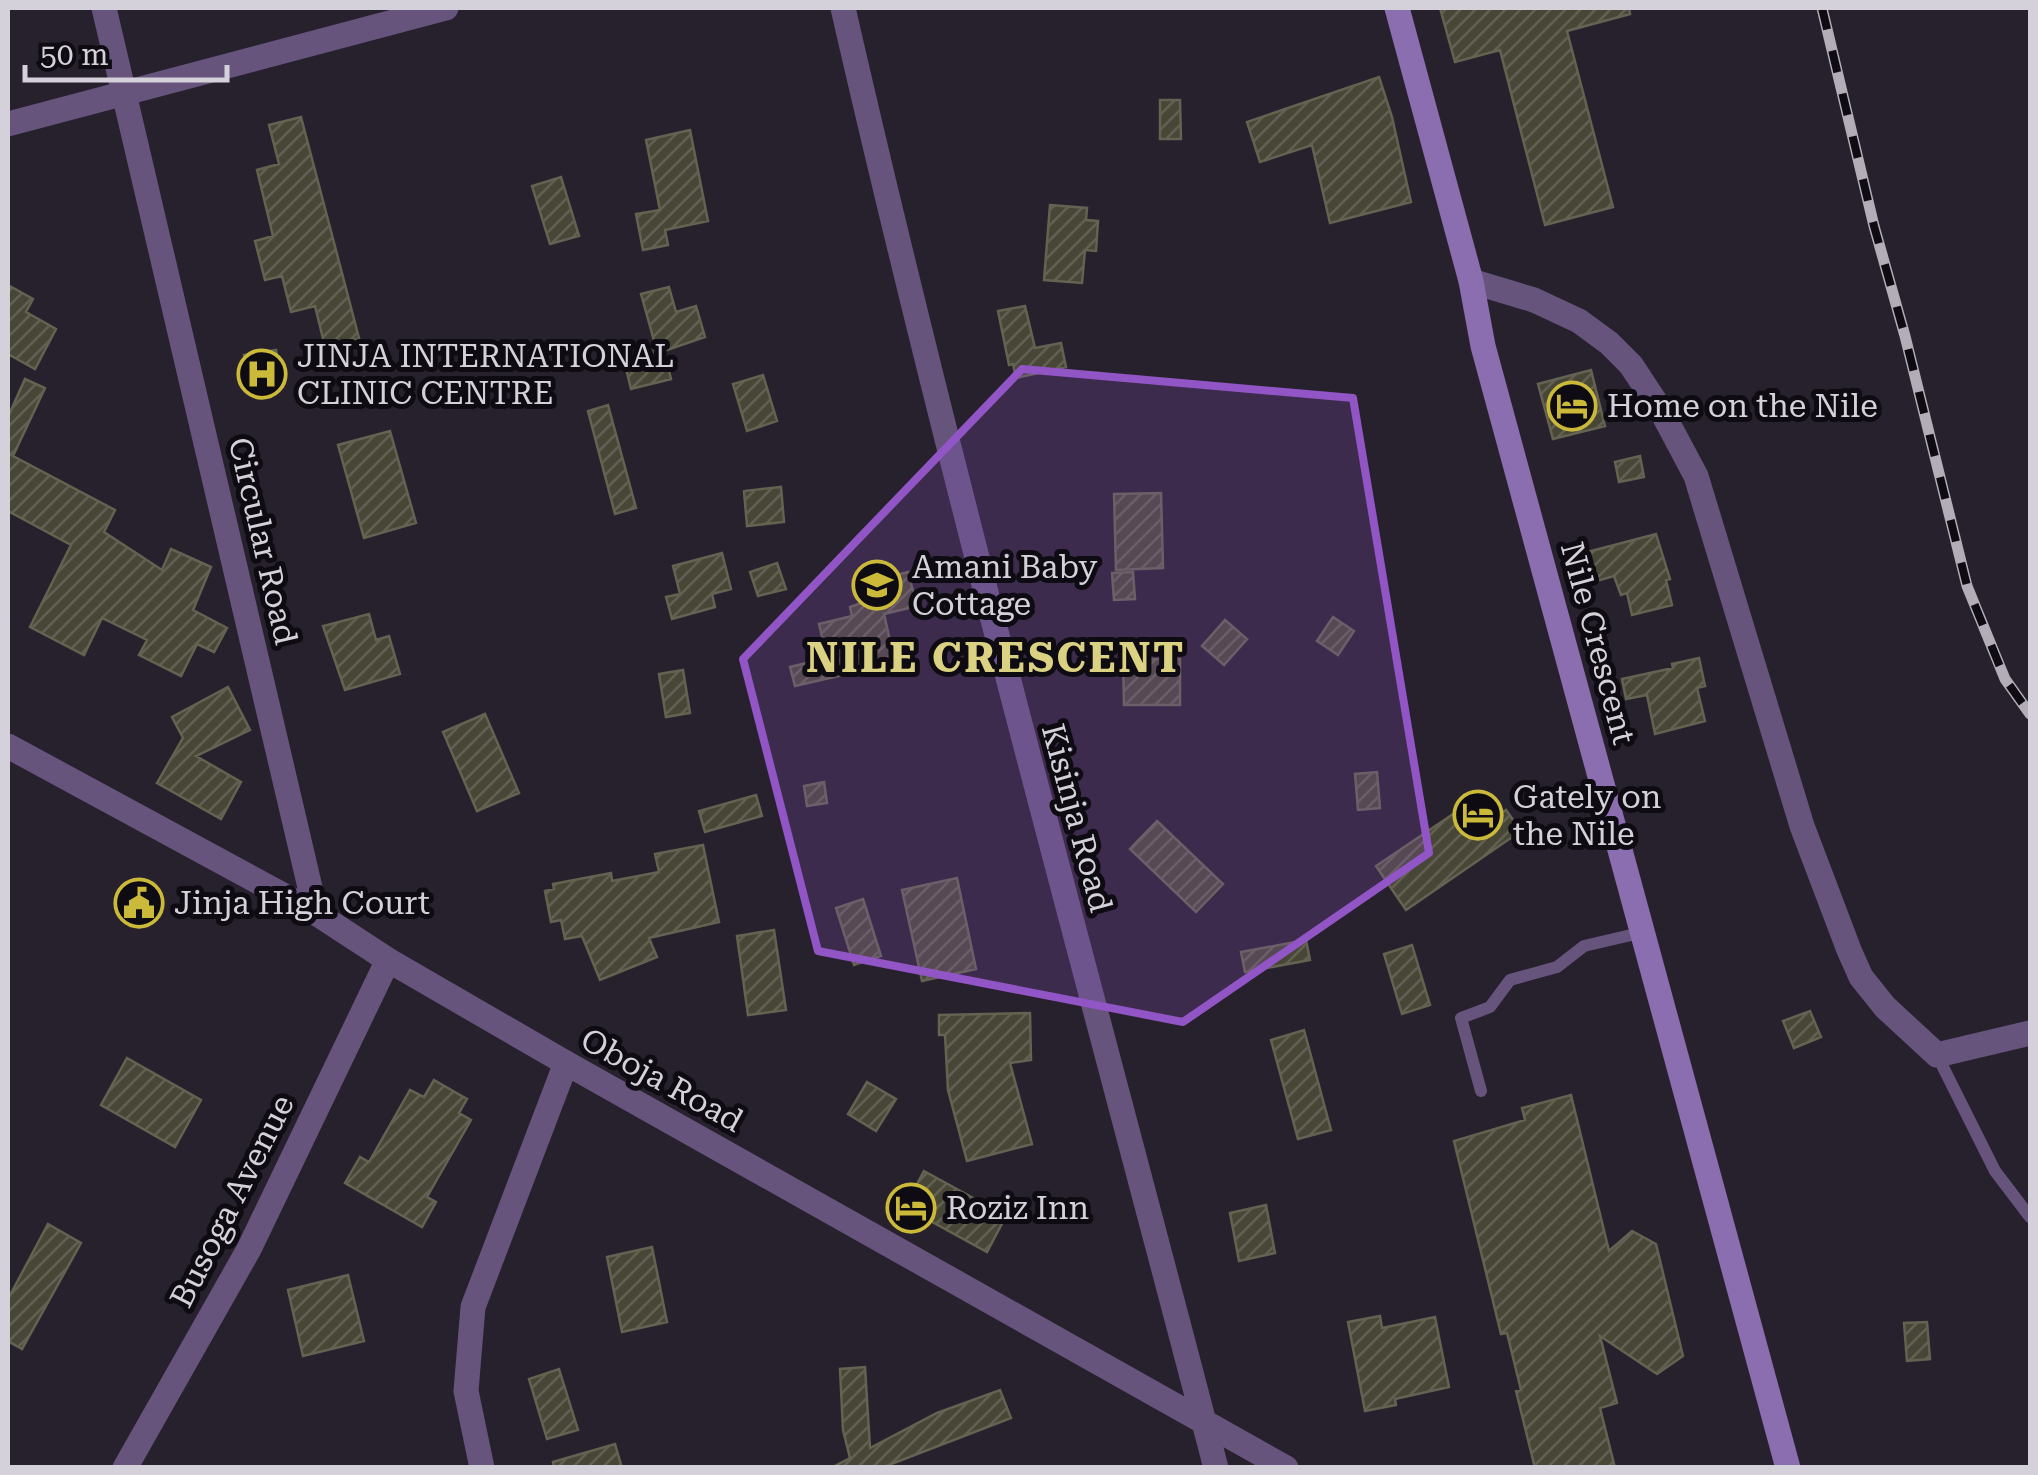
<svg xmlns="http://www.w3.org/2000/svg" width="2038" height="1475" font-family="'Roboto Serif',serif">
	<defs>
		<pattern id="building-hatch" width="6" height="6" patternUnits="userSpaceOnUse" patternTransform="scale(2.5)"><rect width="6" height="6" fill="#484636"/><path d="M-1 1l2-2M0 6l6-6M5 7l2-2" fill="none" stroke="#626052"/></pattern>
	</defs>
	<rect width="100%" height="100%" fill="#27212e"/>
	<path fill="url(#building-hatch)" stroke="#646251" stroke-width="2.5" d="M 1440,8 L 1629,8 L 1630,14 L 1567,31 L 1613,207 L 1545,225 L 1500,50 L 1455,62 Z
		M 1379,77 L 1392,117 L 1411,202 L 1330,223 L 1312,145 L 1260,162 L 1247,122 Z
		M 1160,100 L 1180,100 L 1181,139 L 1160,139 Z
		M 301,117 L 359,338 L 325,347 L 315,306 L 291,312 L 282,276 L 265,280 L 255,241 L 273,236 L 257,170 L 279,164 L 269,125 Z
		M 690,130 L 708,221 L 665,230 L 668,245 L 643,250 L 636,214 L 660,210 L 646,140 Z
		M 561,177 L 579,236 L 550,244 L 532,186 Z
		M 1050,205 L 1087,208 L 1086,220 L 1098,221 L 1096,251 L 1085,250 L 1082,283 L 1044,280 Z
		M 8,285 L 33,299 L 26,312 L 56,329 L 35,369 L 8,354 Z
		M 669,287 L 676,312 L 696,306 L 705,337 L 664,351 L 671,379 L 631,389 L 623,356 L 656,348 L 641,294 Z
		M 1025,306 L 1035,348 L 1061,343 L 1066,367 L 1016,378 L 1013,364 L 1009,365 L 998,311 Z
		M 276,350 L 279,370 L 246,375 L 244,355 Z
		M 1591,370 L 1605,426 L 1553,439 L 1538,384 Z
		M 763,375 L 777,421 L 747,431 L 733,384 Z
		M 25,379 L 45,388 L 13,456 L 115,510 L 104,532 L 162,570 L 171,549 L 211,567 L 193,610 L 227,628 L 214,652 L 197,644 L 181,676 L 139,655 L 147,640 L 102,618 L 84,655 L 30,627 L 71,545 L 8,511 L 8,417 Z
		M 608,405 L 636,508 L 615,514 L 588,411 Z
		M 390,431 L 416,523 L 364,538 L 338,445 Z
		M 1640,456 L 1644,477 L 1619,482 L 1615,462 Z
		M 781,487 L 784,522 L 747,526 L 744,491 Z
		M 1161,493 L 1163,568 L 1116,570 L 1114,494 Z
		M 1656,534 L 1670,579 L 1666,580 L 1672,605 L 1632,615 L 1627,593 L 1621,595 L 1614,576 L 1586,584 L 1580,554 Z
		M 722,553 L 731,589 L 712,594 L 715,607 L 672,619 L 666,597 L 680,594 L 673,566 Z
		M 777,563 L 786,589 L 758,596 L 750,572 Z
		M 908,572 L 917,606 L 884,614 L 895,663 L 795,686 L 790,667 L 827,658 L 819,624 L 852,616 L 850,607 L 878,597 L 873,581 Z
		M 1133,572 L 1135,599 L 1114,600 L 1112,573 Z
		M 369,614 L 376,640 L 389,636 L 400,674 L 345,690 L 323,626 Z
		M 1333,617 L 1354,631 L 1338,655 L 1317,641 Z
		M 1225,620 L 1247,639 L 1224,665 L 1202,646 Z
		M 1699,658 L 1705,686 L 1697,688 L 1705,721 L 1655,734 L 1647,695 L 1626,699 L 1622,679 L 1673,668 L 1672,664 Z
		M 1123,659 L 1180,659 L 1180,705 L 1124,705 Z
		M 683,670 L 690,713 L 666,717 L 659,674 Z
		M 228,687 L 250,730 L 196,756 L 241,782 L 221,819 L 157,783 L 183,738 L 172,717 Z
		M 485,714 L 519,793 L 477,811 L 443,732 Z
		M 1377,772 L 1380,808 L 1358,810 L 1355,774 Z
		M 824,782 L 827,803 L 807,806 L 804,786 Z
		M 756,795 L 762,816 L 705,832 L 699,811 Z
		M 1471,802 L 1486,824 L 1506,810 L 1521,831 L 1406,910 L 1376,866 Z
		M 1157,821 L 1223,884 L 1196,912 L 1130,849 Z
		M 703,845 L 719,922 L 649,938 L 657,957 L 600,980 L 582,936 L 565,939 L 561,920 L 551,922 L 545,891 L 554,889 L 553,884 L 611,873 L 612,881 L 659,872 L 655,854 Z
		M 957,878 L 976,969 L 922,981 L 902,890 Z
		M 863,899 L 881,956 L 854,965 L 836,908 Z
		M 774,930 L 786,1010 L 748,1015 L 737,936 Z
		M 1306,940 L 1310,960 L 1245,972 L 1241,952 Z
		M 1412,945 L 1430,1005 L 1402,1014 L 1384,954 Z
		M 1810,1011 L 1821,1037 L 1794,1048 L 1783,1021 Z
		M 1030,1013 L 1031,1060 L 1010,1063 L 1032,1144 L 967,1161 L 948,1090 L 945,1035 L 939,1035 L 939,1015 Z
		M 1304,1030 L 1331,1130 L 1298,1139 L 1271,1040 Z
		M 127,1058 L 201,1100 L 175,1147 L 101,1105 Z
		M 434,1080 L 467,1099 L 459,1113 L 471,1120 L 427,1197 L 436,1202 L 422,1227 L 345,1183 L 360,1157 L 369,1162 L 410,1090 L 424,1097 Z
		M 867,1082 L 896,1099 L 876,1131 L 848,1114 Z
		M 1571,1095 L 1609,1251 L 1632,1231 L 1656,1244 L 1683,1356 L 1657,1374 L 1600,1336 L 1617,1403 L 1600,1408 L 1615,1468 L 1535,1468 L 1516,1391 L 1521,1390 L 1507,1333 L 1501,1334 L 1454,1141 L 1525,1120 L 1522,1108 Z
		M 924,1171 L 1006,1216 L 987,1252 L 905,1207 Z
		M 1266,1205 L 1275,1253 L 1239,1261 L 1230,1213 Z
		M 48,1224 L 81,1243 L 22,1349 L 8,1341 L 8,1299 Z
		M 652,1247 L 667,1322 L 622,1332 L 607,1257 Z
		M 348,1275 L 364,1341 L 303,1356 L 288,1290 Z
		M 1380,1316 L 1382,1328 L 1435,1317 L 1449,1387 L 1395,1399 L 1396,1405 L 1365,1411 L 1348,1322 Z
		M 1927,1322 L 1930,1359 L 1907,1361 L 1904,1323 Z
		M 865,1367 L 870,1448 L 937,1413 L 1000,1390 L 1011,1418 L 881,1468 L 831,1468 L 850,1458 L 843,1430 L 840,1369 Z
		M 559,1369 L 578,1430 L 547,1439 L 529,1379 Z
		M 615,1444 L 622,1468 L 554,1468 L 553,1462 Z"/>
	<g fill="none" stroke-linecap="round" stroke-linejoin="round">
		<path stroke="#66547d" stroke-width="12" d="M 1937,1055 L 1995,1171 L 2030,1217
			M 1481,1091 L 1461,1018 L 1490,1007 L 1510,980 L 1557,967 L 1584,946 L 1644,932"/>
		<path stroke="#66547d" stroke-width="25" d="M 104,8 L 316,913
			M 843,8 C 955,497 1089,981 1216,1468
			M 8,124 L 446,8
			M 1471,281 L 1534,300 L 1579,321 L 1609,343 L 1631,365 L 1662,412 L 1696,476 L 1802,826 L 1849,950 L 1861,977 L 1885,1007 L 1937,1055 L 2030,1033
			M 8,746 L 316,913 L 388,960 L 566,1063 L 1286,1468
			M 125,1468 L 249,1249 L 388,960
			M 482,1468 L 466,1391 L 473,1307 L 566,1063"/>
		<path stroke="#8b6eb0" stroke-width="25" d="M 1397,8 L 1471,281 L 1483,346 L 1788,1468"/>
		<g stroke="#b2adb7" stroke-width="11">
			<path id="rail" d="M 1822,8 L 1874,226 L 1905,336 L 1967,586 L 2005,679 L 2030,714"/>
		</g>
		<use href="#rail" stroke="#0e0c12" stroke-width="8" stroke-dasharray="22" stroke-linecap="butt"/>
	</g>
	<path fill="#9255c6" fill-opacity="0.2" stroke="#9255c6" stroke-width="8" stroke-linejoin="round" d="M 1022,369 L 1353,398 L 1429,853 L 1183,1022 L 818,951 L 743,659 Z"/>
	<defs>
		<g id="hospital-ring" transform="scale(2.5)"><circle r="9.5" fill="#0e0c12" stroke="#cbba39" stroke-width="1.5"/><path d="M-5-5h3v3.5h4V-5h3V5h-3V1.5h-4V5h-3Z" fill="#cbba39"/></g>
		<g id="hotel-ring" transform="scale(2.5)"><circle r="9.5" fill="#0e0c12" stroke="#cbba39" stroke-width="1.5"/><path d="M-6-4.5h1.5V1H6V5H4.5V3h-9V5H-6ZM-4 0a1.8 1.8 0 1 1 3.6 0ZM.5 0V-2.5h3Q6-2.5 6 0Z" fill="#cbba39"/></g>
		<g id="school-ring" transform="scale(2.5)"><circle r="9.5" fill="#0e0c12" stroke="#cbba39" stroke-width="1.5"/><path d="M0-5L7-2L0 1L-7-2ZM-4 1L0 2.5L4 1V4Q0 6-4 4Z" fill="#cbba39"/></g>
		<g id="civic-ring" transform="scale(2.5)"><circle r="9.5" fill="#0e0c12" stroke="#cbba39" stroke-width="1.5"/><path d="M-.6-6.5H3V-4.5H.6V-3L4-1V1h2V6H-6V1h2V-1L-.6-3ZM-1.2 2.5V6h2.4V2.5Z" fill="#cbba39"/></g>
	</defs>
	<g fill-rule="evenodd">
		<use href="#hospital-ring" x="262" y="374"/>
		<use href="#hotel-ring" x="1572" y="406"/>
		<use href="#school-ring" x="877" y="585"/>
		<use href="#hotel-ring" x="1478" y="815"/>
		<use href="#civic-ring" x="139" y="903"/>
		<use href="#hotel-ring" x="911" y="1208"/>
	</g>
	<g text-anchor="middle" stroke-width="10" stroke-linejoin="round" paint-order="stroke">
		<g font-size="32" fill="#d5d1da" stroke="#0e0c12" text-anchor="start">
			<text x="297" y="367">JINJA INTERNATIONAL<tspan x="297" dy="37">CLINIC CENTRE</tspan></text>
			<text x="1607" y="417">Home on the Nile</text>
			<text x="912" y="578">Amani Baby<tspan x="912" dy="37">Cottage</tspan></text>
			<text x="1513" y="808">Gately on<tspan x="1513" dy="37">the Nile</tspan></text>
			<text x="174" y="914">Jinja High Court</text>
			<text x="946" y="1219">Roziz Inn</text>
		</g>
		<g font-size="32" fill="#d5d1da" stroke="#0e0c12">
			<text transform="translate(263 541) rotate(77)" y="11">Circular Road</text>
			<text transform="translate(1598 643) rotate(75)" y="11">Nile Crescent</text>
			<text transform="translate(1077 818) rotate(75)" y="11">Kisinja Road</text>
			<text transform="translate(662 1080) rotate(29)" y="11">Oboja Road</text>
			<text transform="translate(232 1201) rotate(-63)" y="11">Busoga Avenue</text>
		</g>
		<g font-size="42" font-weight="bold" letter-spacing="2.5" fill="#dbd182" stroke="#0e0c12">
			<text x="996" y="672">NILE CRESCENT</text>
		</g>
	</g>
	<rect width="2038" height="1475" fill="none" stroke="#d5d1da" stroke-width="20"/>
	<path d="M25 65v15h202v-15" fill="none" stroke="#d5d1da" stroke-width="5"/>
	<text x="40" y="65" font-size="30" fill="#d5d1da" stroke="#0e0c12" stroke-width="8" paint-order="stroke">50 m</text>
</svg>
